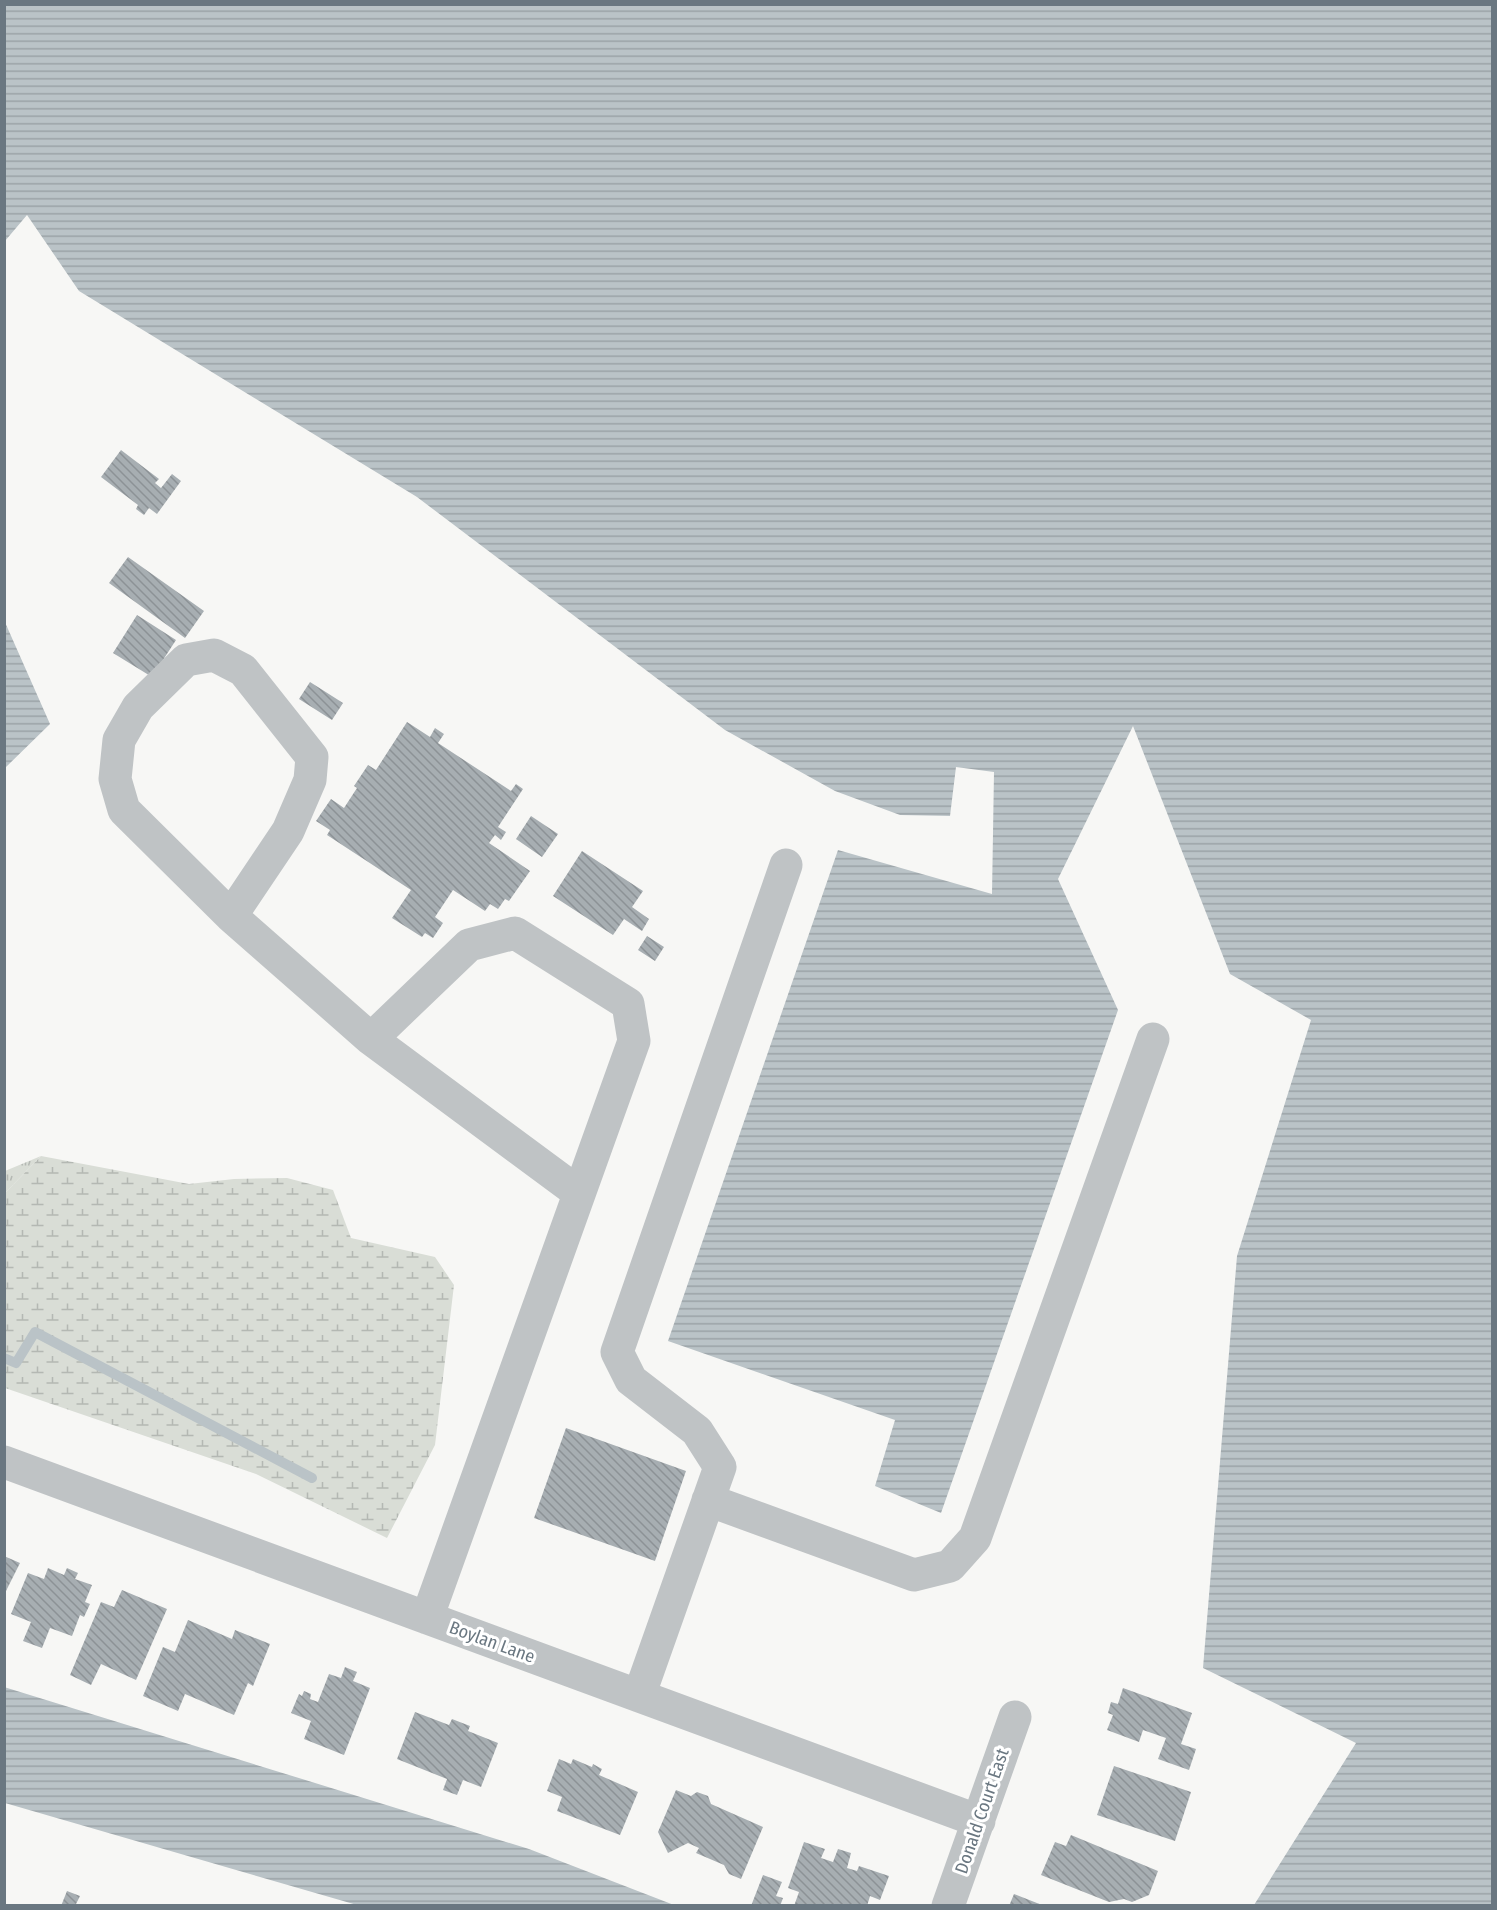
<svg xmlns="http://www.w3.org/2000/svg" width="1497" height="1910" font-family="'Fira Sans Condensed',sans-serif">
	<defs>
		<pattern id="grass-tufts" width="24" height="20" patternUnits="userSpaceOnUse" patternTransform="scale(1.5)"><rect width="24" height="20" fill="#d9ddd6"/><path d="M3 7l-1-3M5 7V3M7 7l1-3M15 17l-1-3M17 17v-4M19 17l1-3" fill="none" stroke="#b4b8b3"/></pattern>
		<pattern id="wetland-marsh" width="20" height="14" patternUnits="userSpaceOnUse" patternTransform="scale(1.5)"><rect width="20" height="14" fill="#d9ddd6"/><path d="M1 5h8M5 5V1M11 12h8M15 12V8" fill="none" stroke="#b4b8b3"/></pattern>
		<pattern id="water-rules" width="6" height="5" patternUnits="userSpaceOnUse" patternTransform="scale(1.5)"><rect width="6" height="5" fill="#bac3c7"/><path d="M0 2.5h6" fill="none" stroke="#9ba3a7"/></pattern>
		<pattern id="building-back-hatch" width="6" height="6" patternUnits="userSpaceOnUse" patternTransform="scale(1.5)"><rect width="6" height="6" fill="#a7aeb2"/><path d="M-1 5l2 2M0 0l6 6M5-1l2 2" fill="none" stroke="#8c9296"/></pattern>
	</defs>
	<rect width="100%" height="100%" fill="#f7f7f5"/>
	<path fill="url(#grass-tufts)" d="M 41,1156 L 5,1193 L 5,1171 Z"/>
	<path fill="url(#wetland-marsh)" d="M 41,1156 L 189,1184 L 234,1179 L 287,1178 L 333,1190 L 351,1238 L 435,1257 L 454,1285 L 435,1445 L 387,1538 L 256,1474 L 5,1388 L 5,1193 Z"/>
	<path fill="url(#water-rules)" d="M 5,4 L 1492,5 L 1492,1905 L 1254,1905 L 1356,1743 L 1203,1668 L 1237,1256 L 1311,1020 L 1230,974 L 1133,726 L 1058,879 L 1118,1010 L 941,1513 L 875,1486 L 895,1420 L 668,1341 L 838,850 L 992,894 L 994,772 L 956,767 L 950,816 L 900,815 L 835,791 L 725,730 L 417,497 L 79,291 L 27,215 L 5,241 Z
		M 4,620 L 50,724 L 5,768 L 4,768 Z
		M 4,1687 L 529,1849 L 674,1905 L 357,1905 L 5,1803 Z"/>
	<g fill="none" stroke-linecap="round" stroke-linejoin="round">
		<path stroke="#bac3c7" stroke-width="10" d="M 4,1358 L 16,1363 L 35,1332 L 312,1478"/>
	</g>
	<path fill="url(#building-back-hatch)" d="M 121,450 L 159,479 L 155,483 L 161,488 L 172,474 L 181,481 L 157,514 L 149,508 L 144,515 L 136,509 L 138,505 L 101,477 Z
		M 128,557 L 204,611 L 185,638 L 109,583 Z
		M 137,615 L 176,640 L 152,677 L 113,653 Z
		M 310,682 L 343,703 L 332,720 L 299,699 Z
		M 407,722 L 430,737 L 435,728 L 444,734 L 438,743 L 511,791 L 516,784 L 523,789 L 498,827 L 506,832 L 501,840 L 495,835 L 489,843 L 530,871 L 509,901 L 505,899 L 498,909 L 490,904 L 485,911 L 453,890 L 435,917 L 443,923 L 433,938 L 425,933 L 422,937 L 392,918 L 411,890 L 327,835 L 330,830 L 316,821 L 331,799 L 344,808 L 357,788 L 354,786 L 368,765 L 376,770 Z
		M 531,816 L 558,834 L 542,857 L 516,839 Z
		M 582,851 L 643,891 L 632,907 L 649,919 L 642,931 L 624,919 L 613,935 L 553,896 Z
		M 647,936 L 664,947 L 655,961 L 638,950 Z
		M 566,1428 L 686,1471 L 655,1561 L 534,1518 Z
		M 4,1556 L 20,1563 L 4,1595 Z
		M 48,1568 L 64,1575 L 67,1568 L 78,1573 L 75,1579 L 92,1585 L 85,1602 L 90,1604 L 84,1617 L 80,1615 L 72,1636 L 50,1628 L 42,1648 L 23,1641 L 31,1622 L 11,1614 L 28,1573 L 44,1579 Z
		M 122,1590 L 167,1609 L 136,1680 L 101,1664 L 91,1685 L 70,1675 L 101,1602 L 114,1607 Z
		M 188,1620 L 232,1639 L 235,1630 L 270,1644 L 253,1686 L 248,1683 L 234,1715 L 185,1694 L 178,1711 L 143,1696 L 163,1647 L 175,1652 Z
		M 345,1667 L 357,1672 L 353,1681 L 370,1688 L 344,1755 L 304,1739 L 311,1721 L 291,1713 L 299,1694 L 302,1696 L 304,1691 L 311,1694 L 310,1699 L 318,1702 L 329,1674 L 341,1678 Z
		M 1123,1688 L 1192,1713 L 1181,1744 L 1196,1749 L 1189,1770 L 1158,1759 L 1166,1738 L 1143,1730 L 1139,1742 L 1107,1730 L 1113,1715 L 1108,1713 L 1111,1702 L 1118,1704 Z
		M 415,1712 L 449,1725 L 452,1719 L 470,1726 L 468,1731 L 498,1743 L 481,1787 L 463,1780 L 457,1795 L 443,1790 L 447,1779 L 397,1759 Z
		M 559,1759 L 571,1764 L 573,1759 L 592,1767 L 593,1764 L 602,1769 L 599,1775 L 638,1792 L 620,1835 L 557,1811 L 562,1797 L 547,1791 Z
		M 1114,1766 L 1191,1792 L 1175,1841 L 1097,1815 Z
		M 676,1790 L 691,1796 L 697,1792 L 708,1796 L 711,1804 L 763,1827 L 741,1879 L 729,1874 L 724,1865 L 696,1853 L 699,1848 L 688,1843 L 668,1853 L 658,1832 Z
		M 1071,1835 L 1158,1871 L 1149,1895 L 1132,1902 L 1124,1899 L 1109,1902 L 1041,1875 L 1055,1842 L 1066,1846 Z
		M 804,1842 L 825,1849 L 821,1858 L 833,1862 L 838,1849 L 851,1853 L 847,1868 L 857,1871 L 859,1866 L 889,1876 L 880,1900 L 870,1896 L 867,1906 L 794,1906 L 799,1892 L 788,1888 Z
		M 763,1875 L 782,1882 L 776,1896 L 783,1898 L 780,1906 L 751,1906 Z
		M 67,1891 L 80,1896 L 75,1906 L 61,1906 Z
		M 1014,1894 L 1042,1905 L 1042,1906 L 1009,1906 Z"/>
	<g fill="none" stroke-linecap="round" stroke-linejoin="round">
		<path stroke="#bfc3c5" stroke-width="33" d="M 231,916 L 288,831 L 310,780 L 312,757 L 243,670 L 214,655 L 186,660 L 138,707 L 119,740 L 115,779 L 124,810 L 231,916 L 371,1039 L 469,945 L 515,933 L 628,1004 L 634,1041 L 427,1618
			M 371,1039 L 579,1193
			M 4,1462 L 979,1821
			M 708,1500 L 914,1575 L 950,1566 L 975,1538 L 1153,1039
			M 639,1696 L 720,1467 L 697,1431 L 631,1380 L 617,1352 L 786,865
			M 948,1906 L 1015,1717"/>
	</g>
	<g text-anchor="middle" stroke-width="6" stroke-linejoin="round" paint-order="stroke">
		<g font-size="18" fill="#6a7781" stroke="#fff">
			<text transform="translate(492 1642) rotate(20)" y="6">Boylan Lane</text>
			<text transform="translate(982 1811) rotate(-71)" y="6">Donald Court East</text>
		</g>
	</g>
	<rect width="1497" height="1910" fill="none" stroke="#6a7781" stroke-width="12"/>
</svg>
